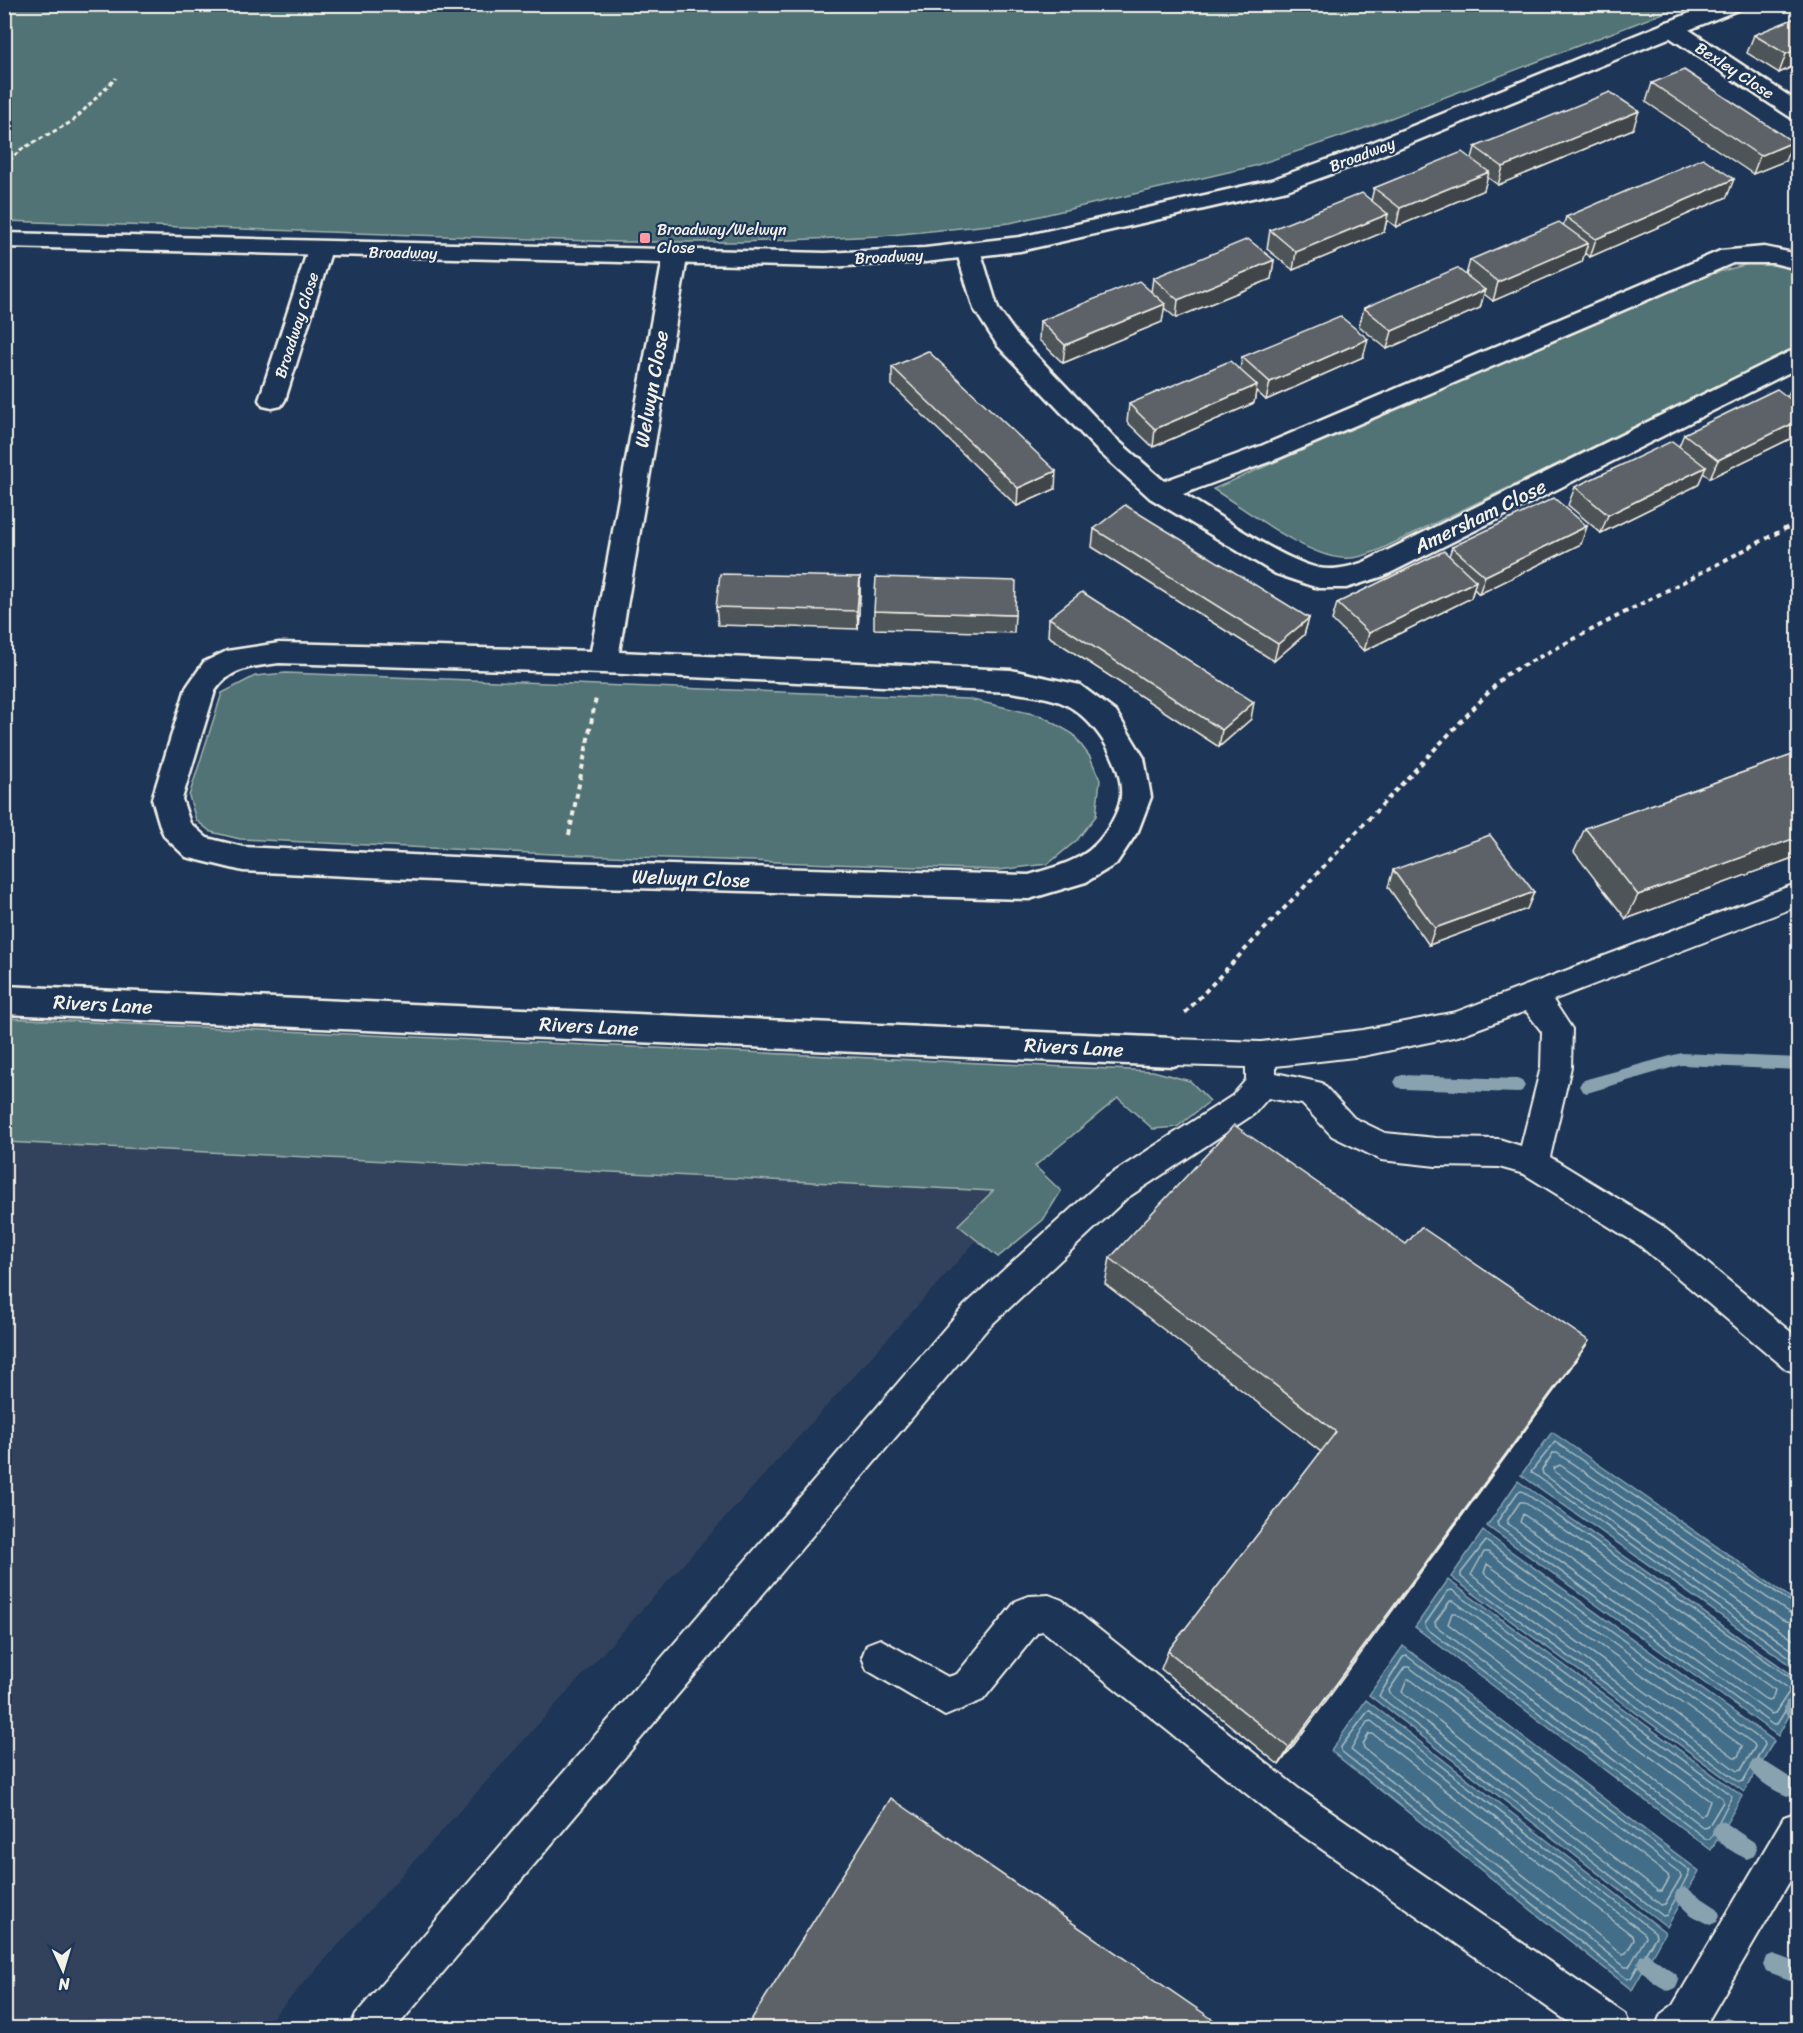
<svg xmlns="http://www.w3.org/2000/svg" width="1803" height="2033" font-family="Sriracha,sans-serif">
	<rect width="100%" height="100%" fill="#1d3557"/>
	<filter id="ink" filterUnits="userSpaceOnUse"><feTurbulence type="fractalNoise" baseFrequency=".0167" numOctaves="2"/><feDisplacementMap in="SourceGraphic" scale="12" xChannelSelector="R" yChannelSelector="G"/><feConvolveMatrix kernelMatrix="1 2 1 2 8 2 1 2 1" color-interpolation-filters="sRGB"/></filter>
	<g filter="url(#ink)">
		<path fill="#30425c" d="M 5,1142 L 602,1171 L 994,1191 L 958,1226 L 977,1240 L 263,2028 L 5,2028 Z"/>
		<path fill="#517374" stroke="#a2b2ae" stroke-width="1.5" d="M 5,4 L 1684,4 L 1684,5 L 1357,131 L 1254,166 L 1010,223 L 881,236 L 741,242 L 621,242 L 5,221 Z
			M 1752,263 L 1771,263 L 1798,269 L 1798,348 L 1379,550 C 1367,555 1356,559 1343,558 C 1307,557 1245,509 1213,489 L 1711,274 Z
			M 286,673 L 968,699 L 1042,716 L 1073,734 L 1090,757 L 1100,780 L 1096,816 L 1077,840 L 1048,864 L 999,870 L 552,854 L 240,839 L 211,832 L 196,820 L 189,796 L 222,693 L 255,676 Z
			M 5,1018 L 1153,1071 L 1190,1081 L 1210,1101 L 1177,1127 L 1153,1129 L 1118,1098 L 1035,1166 L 1061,1191 L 1043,1220 L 998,1257 L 958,1225 L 993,1191 L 5,1142 Z"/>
		<path fill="#426e89" stroke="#89a2af" stroke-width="1.5" d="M 1552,1432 L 1798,1603 L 1798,1670 L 1521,1475 Z
			M 1518,1481 L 1798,1679 L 1798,1699 L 1778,1736 L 1487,1526 Z
			M 1483,1531 L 1774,1741 L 1744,1792 L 1451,1577 Z
			M 1448,1580 L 1742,1796 L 1711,1850 L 1415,1627 Z
			M 1403,1646 L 1699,1871 L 1667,1927 L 1369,1695 Z
			M 1366,1700 L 1665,1932 L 1632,1990 L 1331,1751 Z"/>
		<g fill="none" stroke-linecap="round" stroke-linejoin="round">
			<path stroke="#adbdc2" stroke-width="1.5" d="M 1520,1502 L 1524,1502 L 1788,1688 L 1789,1692 L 1775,1713 L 1771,1714 L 1508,1524 L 1507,1521 Z
				M 1523,1514 L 1775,1690 L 1772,1700 L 1768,1701 L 1520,1522 Z
				M 1486,1541 L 1764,1742 L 1765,1745 L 1743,1781 L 1739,1782 L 1461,1577 L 1461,1573 Z
				M 1484,1552 L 1488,1552 L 1754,1744 L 1755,1747 L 1741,1770 L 1737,1771 L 1471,1575 Z
				M 1487,1564 L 1742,1746 L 1738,1757 L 1734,1757 L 1484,1573 Z
				M 1452,1590 L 1732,1796 L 1710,1839 L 1706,1839 L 1426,1628 L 1425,1624 L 1448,1591 Z
				M 1450,1601 L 1454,1601 L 1722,1798 L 1723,1802 L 1708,1827 L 1704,1828 L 1436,1626 L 1435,1622 Z
				M 1798,1607 L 1555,1442 L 1531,1472 L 1798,1663
				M 1452,1613 L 1456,1613 L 1710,1801 L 1705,1814 L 1701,1815 L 1448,1624 Z
				M 1798,1615 L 1788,1612 L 1557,1453 L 1553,1453 L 1542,1470 L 1543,1474 L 1798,1654
				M 1798,1624 L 1783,1620 L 1560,1465 L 1554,1468 L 1555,1472 L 1798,1643
				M 1407,1656 L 1690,1871 L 1667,1915 L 1663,1916 L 1379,1696 L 1403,1657 Z
				M 1405,1667 L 1409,1667 L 1680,1873 L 1681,1877 L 1665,1904 L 1661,1905 L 1390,1694 L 1389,1690 Z
				M 1407,1680 L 1411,1680 L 1668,1875 L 1669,1879 L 1662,1891 L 1658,1891 L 1402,1692 Z
				M 1798,1683 L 1522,1491 L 1518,1492 L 1497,1522 L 1498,1526 L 1773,1725 L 1777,1724 L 1792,1700 L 1798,1698
				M 1369,1710 L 1655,1932 L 1656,1936 L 1631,1978 L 1627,1979 L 1341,1751 L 1341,1747 Z
				M 1371,1721 L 1645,1934 L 1646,1937 L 1629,1967 L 1625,1967 L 1351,1750 L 1367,1722 Z
				M 1369,1734 L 1373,1734 L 1633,1936 L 1634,1940 L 1626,1953 L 1622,1954 L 1364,1748 L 1363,1744 Z"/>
			<path fill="#89a2af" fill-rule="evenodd" d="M 1681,1053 L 1798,1058 L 1798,1070 L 1681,1065 L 1587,1093 L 1582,1091 L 1579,1086 L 1582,1081 L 1587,1079 Z
				M 1402,1075 L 1517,1079 L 1522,1081 L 1525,1086 L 1522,1091 L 1517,1093 L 1402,1089 L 1397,1087 L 1394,1082 L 1397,1077 Z
				M 1793,1699 L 1798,1701 L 1798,1721 L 1786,1715 L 1784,1708 L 1786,1701 Z
				M 1759,1758 L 1794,1780 L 1796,1787 L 1794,1794 L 1787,1796 C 1774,1791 1755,1780 1750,1767 L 1752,1760 Z
				M 1722,1821 L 1754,1842 L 1757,1849 L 1754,1856 L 1747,1859 C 1735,1854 1717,1843 1712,1831 L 1715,1824 Z
				M 1685,1887 L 1717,1908 L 1720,1915 L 1717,1922 L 1710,1925 C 1698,1920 1680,1909 1675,1897 L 1678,1890 Z
				M 1647,1953 L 1676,1974 L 1679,1981 L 1676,1988 L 1669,1991 C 1657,1986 1642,1975 1637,1963 L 1640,1956 Z
				M 1773,1954 L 1798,1963 L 1798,1983 L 1766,1971 L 1763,1964 L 1766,1957 Z
				M 1727,2018 L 1734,2021 L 1737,2028 L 1716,2028 L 1719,2021 Z"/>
			<g stroke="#f4f1e8" stroke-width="4">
				<path id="lane" d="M 1798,883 L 1798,906 L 1553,1000 L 1572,1029 L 1571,1067 L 1550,1157 L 1661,1225 L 1798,1338 L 1798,1373 L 1786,1369 L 1639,1245 L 1524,1174 L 1499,1167 L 1436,1166 L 1381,1160 L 1332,1136 L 1302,1104 L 1268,1098 L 1254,1114 L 1127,1198 L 988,1328 L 396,2028 L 350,2028 L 356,2014 L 964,1306 L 1105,1178 L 1232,1096 L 1246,1080 L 1246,1067 L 1173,1065 L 1162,1061 L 1158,1052 L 1162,1043 L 1173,1039 L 1261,1042 L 1363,1030 L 1456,1012 ZM 1526,1011 L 1542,1032 L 1541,1067 L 1521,1146 L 1499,1139 L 1436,1138 L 1385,1133 L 1354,1118 L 1322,1083 L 1276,1073 L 1276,1066 L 1363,1056 L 1458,1036 Z
					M 1049,1595 L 1062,1600 L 1299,1789 L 1625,2014 L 1631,2028 L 1577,2028 L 1273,1815 L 1043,1631 L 1038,1632 L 983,1700 L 945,1716 L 867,1670 L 862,1657 L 867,1644 L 880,1639 L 948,1677 L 957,1674 L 1016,1601 L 1029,1596 Z
					M 1798,1812 L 1798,1867 L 1704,2028 L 1655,2028 L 1661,2014 L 1673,2005 L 1784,1817 Z"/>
			</g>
			<g stroke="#f4f1e8" stroke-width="5">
				<path id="street" d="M 1671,21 L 1679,23 L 1798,102 L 1798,119 L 1790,117 L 1663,33 L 1660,28 L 1663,23 Z
					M 320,242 L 329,244 L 332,249 L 285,400 L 281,406 L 272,408 L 263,406 L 259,400 L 308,249 L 311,244 Z
					M 968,243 L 977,245 L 980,250 L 998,309 L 1016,334 L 1115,438 L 1164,481 L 1261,446 L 1720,251 L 1764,247 L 1798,254 L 1798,269 L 1773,263 L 1733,263 L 1279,458 L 1183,494 C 1219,515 1280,559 1318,568 C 1334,571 1349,567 1364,562 L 1789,352 L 1798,350 L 1798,368 L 1384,576 L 1346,588 L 1319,588 L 1309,585 L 1276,574 L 1150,498 L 1097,450 L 998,346 L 974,309 L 956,250 L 959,245 Z
					M 675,251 L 684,253 L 687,258 L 619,652 L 1011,670 L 1080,685 L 1116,712 L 1144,758 L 1151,797 L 1138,831 L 1116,864 L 1086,882 L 1029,899 L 561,886 L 243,871 L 186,857 L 165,837 L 161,829 L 152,799 L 186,688 L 204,662 L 227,651 L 279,643 L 591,651 L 663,258 L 666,253 ZM 279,663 L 603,673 L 1011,692 C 1027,695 1045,696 1060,702 C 1092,714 1124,763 1121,797 C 1119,813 1106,834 1095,845 C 1079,862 1051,868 1029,875 L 561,862 L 243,847 L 207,838 L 190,823 L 182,799 L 215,691 C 231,667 252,667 279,663 Z
					M 4,986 L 1173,1038 L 1185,1042 L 1190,1052 L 1185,1062 L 1173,1066 L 4,1014 Z"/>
			</g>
			<g stroke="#f4f1e8" stroke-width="5">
				<path id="secondary" d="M 1712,4 L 1742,4 L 1740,9 L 1367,161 L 1287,190 L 1020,251 L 925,262 L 825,267 L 4,247 L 4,233 L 825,253 L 925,248 L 1020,237 L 1271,180 L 1351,151 Z"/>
			</g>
			<path stroke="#f4f1e8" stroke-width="3" stroke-dasharray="4.5 3" stroke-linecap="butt" d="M 4,166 L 20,150 L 73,121 L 116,78"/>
			<path stroke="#f4f1e8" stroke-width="4" stroke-dasharray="5 4.5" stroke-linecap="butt" d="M 569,835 L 596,698
				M 1185,1013 L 1505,675 L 1798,522"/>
			<use href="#lane" fill="#1d3557" fill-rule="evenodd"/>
			<use href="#street" fill="#1d3557" fill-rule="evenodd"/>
			<use href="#secondary" fill="#1d3557" fill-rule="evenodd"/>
		</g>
		<path fill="#4e5459" stroke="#f4f1e8" stroke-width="1.5" d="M 1798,17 L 1798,64 L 1779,73 L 1747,53 L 1754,35 Z
			M 1652,83 L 1785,161 L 1753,174 L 1646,102 Z
			M 1633,129 L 1498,185 L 1487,177 L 1484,190 L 1396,227 L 1387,220 L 1384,232 L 1293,270 L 1267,249 L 1270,230 L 1371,201 L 1374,188 L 1472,159 L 1475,147 Z
			M 1727,197 L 1590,257 L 1584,253 L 1582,262 L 1493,301 L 1484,294 L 1480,308 L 1387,349 L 1359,326 L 1364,308 L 1466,275 L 1470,260 L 1563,226 L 1566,217 Z
			M 1274,260 L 1271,279 L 1176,318 L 1164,308 L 1162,322 L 1063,363 L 1039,340 L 1040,321 L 1151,292 L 1153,278 Z
			M 1368,339 L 1363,357 L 1266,400 L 1256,391 L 1254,403 L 1153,447 L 1127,422 L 1129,404 L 1240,370 L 1242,357 Z
			M 892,367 L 1055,489 L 1017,506 L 892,385 Z
			M 1798,378 L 1798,435 L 1710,478 L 1703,473 L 1698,485 L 1601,533 L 1568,505 L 1575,487 L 1679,446 L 1684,434 L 1787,397 L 1795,380 Z
			M 1587,526 L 1581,544 L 1479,594 L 1474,589 L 1471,598 L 1364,651 L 1332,620 L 1337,603 L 1449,556 L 1452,547 Z
			M 1094,529 L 1309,618 L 1304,635 L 1274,661 L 1092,547 Z
			M 860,577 L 860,595 L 858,629 L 718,625 L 716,607 Z
			M 874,611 L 1015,615 L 1014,633 L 874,629 Z
			M 1049,618 L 1251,719 L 1219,747 L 1048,636 Z
			M 1798,753 L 1798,856 L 1626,919 L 1574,852 L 1585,828 Z
			M 1393,870 L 1534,892 L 1527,909 L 1429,945 L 1388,887 Z
			M 1110,1258 L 1572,1366 L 1279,1765 L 1161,1669 L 1168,1651 L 1321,1452 L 1105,1284 Z"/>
		<path fill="#404548" stroke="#f4f1e8" stroke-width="1.5" d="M 1798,49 L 1798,64 L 1779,73 L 1786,54 Z
			M 1639,111 L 1633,129 L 1498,185 L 1503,167 Z
			M 1793,142 L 1785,161 L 1753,174 L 1760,156 Z
			M 1489,172 L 1484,190 L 1396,227 L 1400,208 Z
			M 1734,179 L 1727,197 L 1590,257 L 1596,239 Z
			M 1388,214 L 1384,232 L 1293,270 L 1296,252 Z
			M 1588,243 L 1582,262 L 1493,301 L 1498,282 Z
			M 1274,260 L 1271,279 L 1176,318 L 1178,300 Z
			M 1485,290 L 1480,308 L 1387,349 L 1392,331 Z
			M 1165,304 L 1162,322 L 1063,363 L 1065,345 Z
			M 1368,339 L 1363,357 L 1266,400 L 1270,382 Z
			M 1257,385 L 1254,403 L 1153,447 L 1155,429 Z
			M 1798,421 L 1798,435 L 1710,478 L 1718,460 Z
			M 1706,467 L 1698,485 L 1601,533 L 1608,515 Z
			M 1056,471 L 1055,489 L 1017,506 L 1018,488 Z
			M 1587,526 L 1581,544 L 1479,594 L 1485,576 Z
			M 860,577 L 860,595 L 858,629 L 857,611 Z
			M 1476,581 L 1471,598 L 1364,651 L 1369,633 Z
			M 1309,618 L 1304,635 L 1274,661 L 1278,644 Z
			M 1254,702 L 1251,719 L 1219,747 L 1222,730 Z
			M 1798,837 L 1798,856 L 1626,919 L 1638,895 Z
			M 1534,892 L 1527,909 L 1429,945 L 1435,928 Z
			M 1589,1341 L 1572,1366 L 1279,1765 L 1289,1748 Z"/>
		<path fill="#5b6267" stroke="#f4f1e8" stroke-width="1.5" d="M 1798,17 L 1798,49 L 1786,54 L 1754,35 Z
			M 1684,70 L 1793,142 L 1760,156 L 1652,83 Z
			M 1610,92 L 1639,111 L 1503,167 L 1475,147 Z
			M 1462,152 L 1489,172 L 1400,208 L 1374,188 Z
			M 1703,158 L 1734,179 L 1596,239 L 1566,217 Z
			M 1362,193 L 1388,214 L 1296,252 L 1270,230 Z
			M 1559,222 L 1588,243 L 1498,282 L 1470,260 Z
			M 1248,239 L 1274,260 L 1178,300 L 1153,278 Z
			M 1457,268 L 1485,290 L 1392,331 L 1364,308 Z
			M 1139,281 L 1165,304 L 1065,345 L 1040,321 Z
			M 1340,316 L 1368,339 L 1270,382 L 1242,357 Z
			M 928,351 L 1056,471 L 1018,488 L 892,367 Z
			M 1230,361 L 1257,385 L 1155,429 L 1129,404 Z
			M 1777,389 L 1798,405 L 1798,421 L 1718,460 L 1684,434 Z
			M 1672,441 L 1706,467 L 1608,515 L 1575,487 Z
			M 1554,498 L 1587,526 L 1485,576 L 1452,547 Z
			M 1125,505 L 1309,618 L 1278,644 L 1094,529 Z
			M 1444,551 L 1476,581 L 1369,633 L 1337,603 Z
			M 720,574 L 860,577 L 857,611 L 716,607 Z
			M 876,577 L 1016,581 L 1015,615 L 874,611 Z
			M 1082,592 L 1254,702 L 1222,730 L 1049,618 Z
			M 1798,753 L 1798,837 L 1638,895 L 1585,828 Z
			M 1490,835 L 1534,892 L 1435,928 L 1393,870 Z
			M 1234,1125 L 1406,1244 L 1421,1227 L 1589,1341 L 1289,1748 L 1168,1651 L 1336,1432 L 1110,1258 Z
			M 891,1798 L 1225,2028 L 746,2028 Z"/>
	</g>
	<rect fill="#ff9aa2" stroke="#1d3557" stroke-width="2" x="639" y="232" width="12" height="12" rx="3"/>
	<g text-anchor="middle" stroke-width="4.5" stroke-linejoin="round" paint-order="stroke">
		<g font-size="16" fill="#f4f1e8" stroke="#1d3557">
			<text transform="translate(1735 70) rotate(33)" y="6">Bexley Close</text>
			<text transform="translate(1362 154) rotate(-21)" y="6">Broadway</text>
			<text transform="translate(403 252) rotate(1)" y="6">Broadway</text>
			<text transform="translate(889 256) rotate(-3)" y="6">Broadway</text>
			<text transform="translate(296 325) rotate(-72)" y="6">Broadway Close</text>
		</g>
		<g font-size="16" fill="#f4f1e8" stroke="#1d3557" text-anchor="start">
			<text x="657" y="235">Broadway/Welwyn<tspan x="657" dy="18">Close</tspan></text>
		</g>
		<g font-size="20" fill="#f4f1e8" stroke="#1d3557">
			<text transform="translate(651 389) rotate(-80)" y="7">Welwyn Close</text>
			<text transform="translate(1480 516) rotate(-26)" y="7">Amersham Close</text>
			<text transform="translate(691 878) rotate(2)" y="7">Welwyn Close</text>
			<text transform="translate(103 1004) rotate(3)" y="7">Rivers Lane</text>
			<text transform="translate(589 1026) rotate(3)" y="7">Rivers Lane</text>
			<text transform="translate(1074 1047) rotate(3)" y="7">Rivers Lane</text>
		</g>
	</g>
	<rect width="1803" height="2033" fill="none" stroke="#1d3557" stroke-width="24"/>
	<rect x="12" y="12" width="1779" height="2009" fill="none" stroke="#f4f1e8" stroke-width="2" filter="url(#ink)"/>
	<g transform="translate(63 1970) rotate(176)" stroke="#1d3557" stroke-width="4.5" paint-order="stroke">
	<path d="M0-4.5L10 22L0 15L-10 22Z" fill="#f4f1e8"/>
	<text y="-9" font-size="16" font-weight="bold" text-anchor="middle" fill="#f4f1e8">N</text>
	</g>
</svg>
